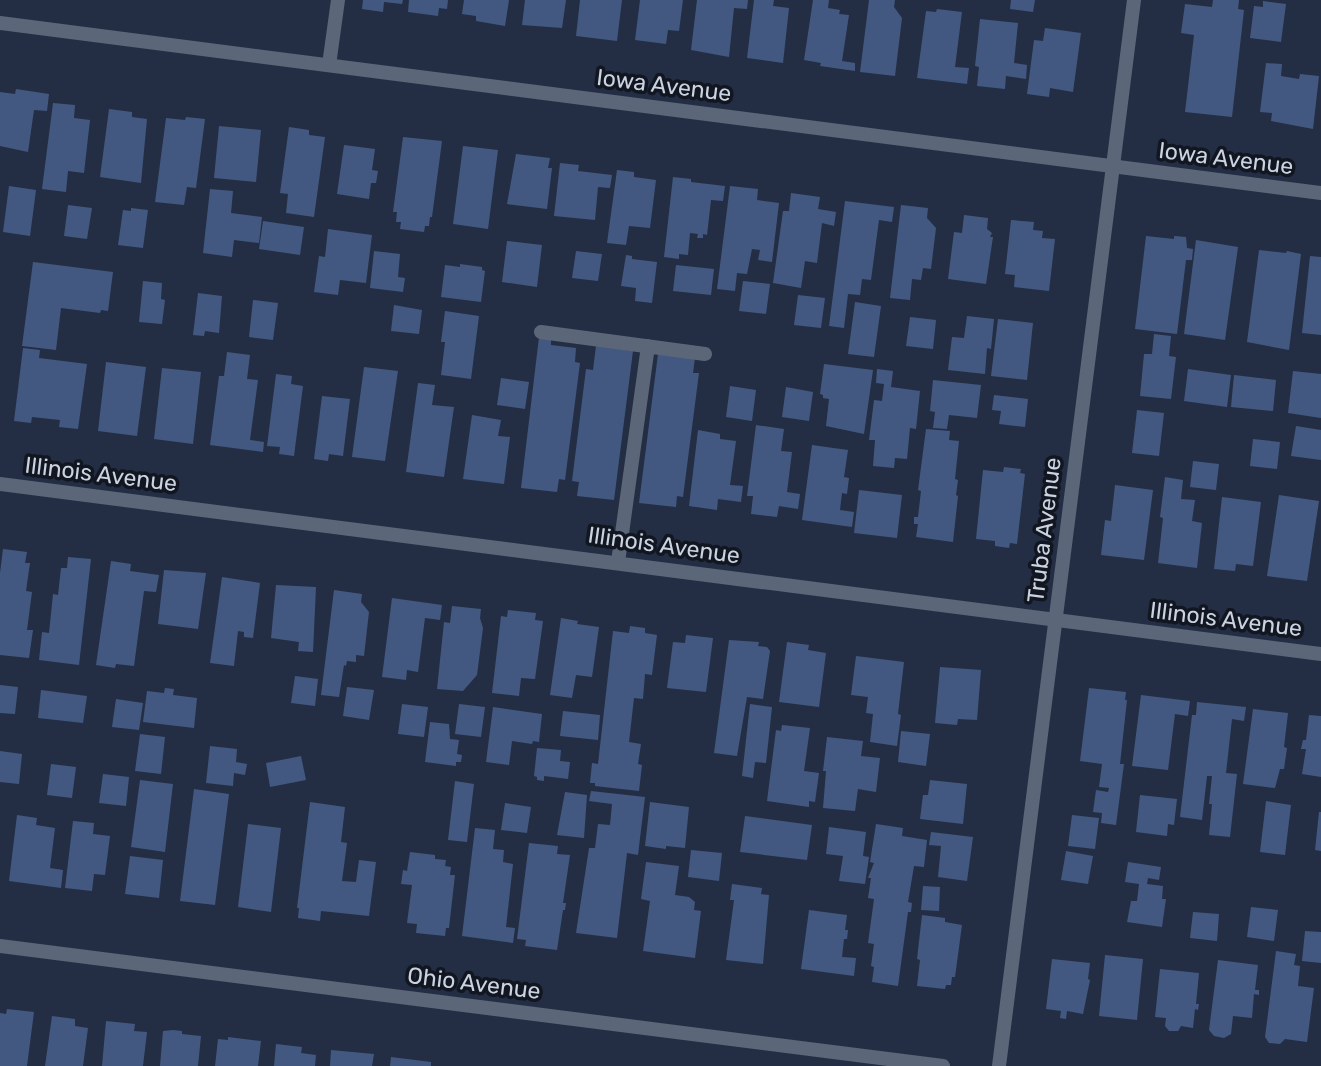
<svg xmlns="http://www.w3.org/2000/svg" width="1321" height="1066" font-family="Rubik,sans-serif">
	<rect width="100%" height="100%" fill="#232e44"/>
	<path fill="#435881" d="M 363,0 L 403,0 L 402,4 L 384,2 L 383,12 L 362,9 Z
		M 409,0 L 448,0 L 447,9 L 439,8 L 438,16 L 408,12 Z
		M 464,0 L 509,0 L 505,26 L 476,21 L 476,16 L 462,14 Z
		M 525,0 L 566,0 L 562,28 L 522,25 Z
		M 580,0 L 622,0 L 617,41 L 576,36 Z
		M 640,0 L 683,0 L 679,31 L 668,30 L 666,44 L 635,40 Z
		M 697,0 L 748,0 L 747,9 L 734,8 L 729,57 L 691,50 Z
		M 754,0 L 774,0 L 773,6 L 789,8 L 783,63 L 747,58 Z
		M 813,0 L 829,0 L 828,8 L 840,10 L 839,14 L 849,15 L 842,61 L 855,63 L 855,71 L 820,66 L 821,63 L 804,60 Z
		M 869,0 L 895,0 L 894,7 L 902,18 L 895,76 L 860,72 Z
		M 1011,0 L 1035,0 L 1033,12 L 1010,9 Z
		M 1213,0 L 1239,0 L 1238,9 L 1244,10 L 1232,117 L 1185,112 L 1194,35 L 1181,33 L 1185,4 L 1212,7 Z
		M 1263,1 L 1286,4 L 1281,42 L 1250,38 L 1254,6 L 1263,7 Z
		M 937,9 L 962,12 L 955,67 L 969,68 L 967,84 L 917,78 L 926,11 L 936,12 Z
		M 980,19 L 1018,23 L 1014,63 L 1027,65 L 1026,79 L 1006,76 L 1005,89 L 977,86 L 979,67 L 975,66 Z
		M 1045,28 L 1081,33 L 1073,92 L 1050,88 L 1049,97 L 1027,94 L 1034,40 L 1043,41 Z
		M 1266,63 L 1282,64 L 1281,76 L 1299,79 L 1300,74 L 1319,76 L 1313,129 L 1271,121 L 1272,113 L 1260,112 Z
		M 16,89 L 49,94 L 47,111 L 34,110 L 28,152 L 0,146 L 0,92 L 15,94 Z
		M 53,103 L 75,105 L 74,118 L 90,120 L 84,173 L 68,171 L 66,192 L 42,189 Z
		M 109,109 L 132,112 L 132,117 L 147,119 L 141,183 L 100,177 Z
		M 186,117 L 205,119 L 196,188 L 187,187 L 184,205 L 155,202 L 166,118 L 185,120 Z
		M 219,126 L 261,130 L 256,182 L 214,178 Z
		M 289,127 L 309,130 L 309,135 L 325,137 L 314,217 L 286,213 L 288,194 L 280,193 Z
		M 403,137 L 442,141 L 432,217 L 430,217 L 429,226 L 425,226 L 424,232 L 400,229 L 401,222 L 396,222 L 397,212 L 393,212 Z
		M 344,145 L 375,149 L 372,170 L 378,171 L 376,183 L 371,183 L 369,199 L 337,194 Z
		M 463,146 L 498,150 L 488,229 L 453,224 Z
		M 516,154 L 550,158 L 548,168 L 552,168 L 547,209 L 507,204 Z
		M 560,163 L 579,165 L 578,171 L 612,175 L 610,188 L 598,187 L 595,220 L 554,216 Z
		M 617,170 L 634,172 L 634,177 L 656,180 L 650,228 L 629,226 L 626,245 L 607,243 Z
		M 673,177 L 691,179 L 691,182 L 725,186 L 723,201 L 711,200 L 707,235 L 703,234 L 703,238 L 697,238 L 698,234 L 690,233 L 688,255 L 679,254 L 679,259 L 664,257 Z
		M 9,186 L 36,190 L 30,236 L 3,232 Z
		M 730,186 L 758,189 L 757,200 L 779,203 L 772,262 L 758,260 L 760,250 L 752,249 L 747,274 L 737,273 L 735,291 L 717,289 Z
		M 210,189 L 233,191 L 231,213 L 262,217 L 259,243 L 234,240 L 232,257 L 203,253 Z
		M 791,193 L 820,197 L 818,209 L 836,212 L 834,226 L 822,223 L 817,263 L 805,261 L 801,288 L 773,283 L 783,211 L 789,211 Z
		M 845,201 L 894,207 L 892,222 L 879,220 L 871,280 L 862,279 L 860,295 L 848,294 L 844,328 L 829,326 Z
		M 68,205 L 92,208 L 87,239 L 64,236 Z
		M 901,205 L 928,208 L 927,218 L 936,228 L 931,269 L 923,268 L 921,280 L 912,279 L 910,300 L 890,298 Z
		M 131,208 L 148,210 L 143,248 L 118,245 L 123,210 L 131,211 Z
		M 964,215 L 988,218 L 987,229 L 992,233 L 990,237 L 993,237 L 986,284 L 948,279 L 954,232 L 962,233 Z
		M 1011,220 L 1034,222 L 1033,230 L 1043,231 L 1042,238 L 1055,239 L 1049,291 L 1014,287 L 1015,275 L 1005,274 Z
		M 263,221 L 304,227 L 300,255 L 259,249 Z
		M 328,229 L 372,235 L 366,283 L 340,280 L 338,295 L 314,292 L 319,256 L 325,257 Z
		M 1146,236 L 1174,239 L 1174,236 L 1186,237 L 1187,248 L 1193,249 L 1192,260 L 1186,260 L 1177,334 L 1135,329 Z
		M 1196,240 L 1238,247 L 1225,340 L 1184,334 Z
		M 507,241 L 542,245 L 537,287 L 502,282 Z
		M 1259,250 L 1286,253 L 1287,251 L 1301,254 L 1289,350 L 1247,342 Z
		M 374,251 L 400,254 L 398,277 L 405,278 L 403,292 L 370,288 Z
		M 576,251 L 602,254 L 598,281 L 572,278 Z
		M 626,255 L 632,256 L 632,259 L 657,262 L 652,303 L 635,301 L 636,288 L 621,286 Z
		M 1310,256 L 1321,257 L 1321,335 L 1302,333 Z
		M 33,262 L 113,272 L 108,311 L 101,310 L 100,313 L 61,308 L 56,350 L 22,346 Z
		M 460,264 L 482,267 L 482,270 L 485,271 L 481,302 L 441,297 L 445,265 L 460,267 Z
		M 676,265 L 714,269 L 711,295 L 673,291 Z
		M 143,281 L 162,283 L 161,299 L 165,300 L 162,324 L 139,322 Z
		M 743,281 L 770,284 L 766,314 L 739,311 Z
		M 198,293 L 222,296 L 219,333 L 205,331 L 204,336 L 193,335 Z
		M 798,295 L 825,298 L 821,328 L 794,325 Z
		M 253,300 L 278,303 L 273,340 L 249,337 Z
		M 855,302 L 881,306 L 874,357 L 848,354 Z
		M 394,305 L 422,310 L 419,334 L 391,331 Z
		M 445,311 L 479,316 L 471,379 L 441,375 L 445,342 L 441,342 Z
		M 967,316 L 994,319 L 991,349 L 987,348 L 985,374 L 948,370 L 952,337 L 964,338 Z
		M 910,317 L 936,320 L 933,349 L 906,346 Z
		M 998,319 L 1033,323 L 1027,380 L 991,376 Z
		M 1154,334 L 1171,336 L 1169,356 L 1176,357 L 1171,399 L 1140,396 L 1144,354 L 1152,354 Z
		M 539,337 L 551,338 L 551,345 L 576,348 L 575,362 L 580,363 L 565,480 L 559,479 L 557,492 L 521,488 Z
		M 596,346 L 633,351 L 614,500 L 577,496 L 579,482 L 572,481 L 586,369 L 593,370 Z
		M 23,348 L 40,350 L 39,358 L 87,364 L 78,429 L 59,427 L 60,420 L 32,417 L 31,423 L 14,421 Z
		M 227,352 L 250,355 L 247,379 L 258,380 L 250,440 L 264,442 L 263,452 L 210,445 L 219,376 L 224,376 Z
		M 658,354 L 695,358 L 693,373 L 699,373 L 683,497 L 677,496 L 676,507 L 639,503 Z
		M 106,362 L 146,367 L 137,436 L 98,431 Z
		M 824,364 L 873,370 L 864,434 L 826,426 L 829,399 L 823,398 L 823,395 L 820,394 Z
		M 364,367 L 398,371 L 385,461 L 352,457 Z
		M 162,368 L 201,372 L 193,444 L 154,439 Z
		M 877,369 L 893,371 L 891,387 L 920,391 L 916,429 L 910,428 L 907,459 L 895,458 L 894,468 L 873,466 L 875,440 L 869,440 L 874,400 L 882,401 L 884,384 L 876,383 Z
		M 1188,369 L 1231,375 L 1227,407 L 1184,401 Z
		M 1293,371 L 1321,374 L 1321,418 L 1288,413 Z
		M 276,374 L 292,376 L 291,384 L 303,386 L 294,456 L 279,454 L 280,447 L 267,446 Z
		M 1234,375 L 1276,380 L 1273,411 L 1231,407 Z
		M 501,378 L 529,382 L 525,409 L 497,405 Z
		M 933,380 L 981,385 L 977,418 L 949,415 L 947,429 L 933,428 L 935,412 L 930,411 Z
		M 418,383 L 435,385 L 432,405 L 454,407 L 444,477 L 406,472 Z
		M 730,386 L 756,390 L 752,421 L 726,417 Z
		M 786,387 L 813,392 L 809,421 L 782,417 Z
		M 994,395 L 1028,399 L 1025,427 L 999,424 L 1001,411 L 992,410 Z
		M 322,396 L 350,399 L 343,456 L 329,454 L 328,461 L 314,459 Z
		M 1137,410 L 1164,413 L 1159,456 L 1132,453 Z
		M 472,415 L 501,420 L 498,436 L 510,437 L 504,484 L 463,479 Z
		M 756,425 L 784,429 L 781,451 L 792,452 L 787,492 L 800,494 L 798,509 L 779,506 L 777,517 L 751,514 L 753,496 L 747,496 Z
		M 1296,426 L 1321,430 L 1321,460 L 1291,456 Z
		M 926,429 L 950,431 L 949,440 L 959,441 L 955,479 L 958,480 L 956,495 L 958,496 L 953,542 L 916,537 L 918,524 L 914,524 L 914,517 L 918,517 L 921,491 L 918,490 Z
		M 698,430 L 720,434 L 720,439 L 736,441 L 730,485 L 743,486 L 741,502 L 718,499 L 717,510 L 689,506 Z
		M 1253,439 L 1280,442 L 1277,469 L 1250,466 Z
		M 812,445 L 848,450 L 844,477 L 849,478 L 847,494 L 842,493 L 840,510 L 854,512 L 852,527 L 802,520 Z
		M 1193,461 L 1219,464 L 1216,490 L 1190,487 Z
		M 1004,467 L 1021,469 L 1020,473 L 1025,474 L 1017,544 L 1010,543 L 1009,548 L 995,546 L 995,541 L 976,539 L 983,470 L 1003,472 Z
		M 1165,477 L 1183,480 L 1181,499 L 1195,500 L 1192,521 L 1202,523 L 1197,568 L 1158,563 L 1163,518 L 1160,517 Z
		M 1115,485 L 1153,490 L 1144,560 L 1101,555 L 1105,520 L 1111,521 Z
		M 859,490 L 902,495 L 897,538 L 854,533 Z
		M 1279,495 L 1319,501 L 1307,581 L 1267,576 Z
		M 1222,497 L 1261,502 L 1253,566 L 1236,564 L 1235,571 L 1214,569 Z
		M 3,549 L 27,552 L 25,563 L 30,563 L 26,591 L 32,592 L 27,630 L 33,630 L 29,658 L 0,655 L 0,573 Z
		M 68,557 L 91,559 L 79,665 L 39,660 L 42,632 L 49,633 L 53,594 L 58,595 L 61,568 L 67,568 Z
		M 111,561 L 131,564 L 130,571 L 159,575 L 156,592 L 144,591 L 134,666 L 116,664 L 115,668 L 96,665 Z
		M 164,570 L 206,573 L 198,629 L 158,624 Z
		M 222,577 L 260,583 L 253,638 L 244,637 L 244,632 L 238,631 L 234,666 L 210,663 Z
		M 276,585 L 316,587 L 313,652 L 298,651 L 299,642 L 271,638 Z
		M 334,590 L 362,594 L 361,602 L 369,612 L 364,656 L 356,655 L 356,662 L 347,661 L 346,666 L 344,665 L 339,697 L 321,695 Z
		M 392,598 L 442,605 L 440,620 L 425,618 L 418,672 L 407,670 L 406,680 L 382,677 Z
		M 452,606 L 481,609 L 480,618 L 483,628 L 477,675 L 463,691 L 437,689 L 444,622 L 450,623 Z
		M 508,610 L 536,613 L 535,620 L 543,621 L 535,679 L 521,678 L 519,696 L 492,693 L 501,616 L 507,617 Z
		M 561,618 L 578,621 L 577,624 L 599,627 L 592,677 L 576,675 L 572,698 L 550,695 Z
		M 630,626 L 645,628 L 645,633 L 657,635 L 652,675 L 645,674 L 643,699 L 634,698 L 629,742 L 641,744 L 638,764 L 642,765 L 639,791 L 595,786 L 595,783 L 590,783 L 592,763 L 598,764 L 613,631 L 629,633 Z
		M 686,635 L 713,638 L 706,692 L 667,688 L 673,642 L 685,643 Z
		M 729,640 L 759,642 L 758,646 L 767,647 L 770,651 L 763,699 L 747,697 L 737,756 L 714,753 Z
		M 787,642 L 809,645 L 808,650 L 826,653 L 819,707 L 779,702 Z
		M 856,656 L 904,662 L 898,714 L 901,715 L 897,746 L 870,742 L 873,714 L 866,713 L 868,697 L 851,695 Z
		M 940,667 L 981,670 L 977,720 L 958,719 L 957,725 L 935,723 Z
		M 295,676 L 318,679 L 315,706 L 291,703 Z
		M 0,685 L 18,687 L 15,714 L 0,713 Z
		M 347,687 L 374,690 L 369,720 L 343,716 Z
		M 165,688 L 174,689 L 173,695 L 197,698 L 194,728 L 143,722 L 147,691 L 164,693 Z
		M 1089,688 L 1126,692 L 1125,700 L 1127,700 L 1120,764 L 1124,764 L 1116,825 L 1101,823 L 1102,813 L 1093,812 L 1096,790 L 1108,792 L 1109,788 L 1099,787 L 1102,764 L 1080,761 Z
		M 41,690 L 87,696 L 83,723 L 38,718 Z
		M 1141,695 L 1190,701 L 1188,716 L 1175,714 L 1168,770 L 1132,766 Z
		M 116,699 L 143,703 L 139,730 L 112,727 Z
		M 1197,702 L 1246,707 L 1244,721 L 1232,719 L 1226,773 L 1237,774 L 1230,837 L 1209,835 L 1212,804 L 1209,804 L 1212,776 L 1207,776 L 1202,820 L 1180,817 L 1192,715 L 1196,715 Z
		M 402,704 L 428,707 L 424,737 L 398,734 Z
		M 459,704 L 485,707 L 481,737 L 455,734 Z
		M 750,704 L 772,707 L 766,763 L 755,762 L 753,778 L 742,776 Z
		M 493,707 L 542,714 L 539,742 L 533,741 L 532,744 L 512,741 L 509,765 L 486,762 Z
		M 1253,709 L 1288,713 L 1284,747 L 1287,748 L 1284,769 L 1280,769 L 1275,788 L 1243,784 Z
		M 563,711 L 600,715 L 598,740 L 560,736 Z
		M 1309,715 L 1321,716 L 1321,777 L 1302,774 L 1306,749 L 1301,749 L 1303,740 L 1306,740 Z
		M 430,722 L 449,724 L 450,739 L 459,740 L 457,754 L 462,755 L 461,762 L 456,762 L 456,766 L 425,762 Z
		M 782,725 L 810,728 L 804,771 L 819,773 L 815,802 L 809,801 L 809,807 L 767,801 L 776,730 L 781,731 Z
		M 901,731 L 930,734 L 926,766 L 898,762 Z
		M 140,734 L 165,737 L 161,774 L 135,771 Z
		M 827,737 L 863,741 L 861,756 L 880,758 L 876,792 L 858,789 L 855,811 L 823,808 L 826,771 L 823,771 Z
		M 210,746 L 237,749 L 236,762 L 247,764 L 245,775 L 234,773 L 233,786 L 206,783 Z
		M 537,748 L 561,750 L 560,761 L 570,762 L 568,779 L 544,776 L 544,781 L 537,780 L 537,777 L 534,776 Z
		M 0,751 L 22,754 L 19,784 L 0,782 Z
		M 301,756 L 306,780 L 270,787 L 266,763 Z
		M 51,764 L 76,767 L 72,798 L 47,795 Z
		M 103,774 L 129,777 L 126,806 L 99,803 Z
		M 140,780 L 173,784 L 165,852 L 131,847 Z
		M 930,780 L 967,784 L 963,824 L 920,819 L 923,795 L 928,795 Z
		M 455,781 L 474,784 L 467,842 L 448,840 Z
		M 194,789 L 229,794 L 215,905 L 180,901 Z
		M 591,791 L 645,797 L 638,855 L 627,853 L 617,938 L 576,933 L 589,848 L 595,848 L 598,824 L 610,825 L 612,804 L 589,801 Z
		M 565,792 L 587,795 L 584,838 L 557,835 Z
		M 1140,795 L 1177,799 L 1174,825 L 1168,824 L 1167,836 L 1136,832 Z
		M 1266,801 L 1291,805 L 1285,855 L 1260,852 Z
		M 310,802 L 345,807 L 341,842 L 347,843 L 342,881 L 356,882 L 359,860 L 376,862 L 369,916 L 321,911 L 320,921 L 298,918 L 299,908 L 297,908 Z
		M 650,802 L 689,807 L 685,848 L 666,846 L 666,849 L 645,846 Z
		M 505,803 L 531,807 L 527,833 L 501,830 Z
		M 1319,812 L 1321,812 L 1321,851 L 1315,850 Z
		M 17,815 L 37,818 L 36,825 L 55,828 L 50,868 L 63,870 L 61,888 L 9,881 Z
		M 1072,815 L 1099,818 L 1095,849 L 1068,846 Z
		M 745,816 L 812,825 L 807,860 L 740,852 Z
		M 73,821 L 94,823 L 93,834 L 110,836 L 105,875 L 94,874 L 92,891 L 65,888 Z
		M 248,824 L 281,828 L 271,912 L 238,907 Z
		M 876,824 L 903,828 L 902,836 L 927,840 L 924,867 L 914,866 L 908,902 L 912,903 L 911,912 L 908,912 L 898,986 L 872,982 L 874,967 L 871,966 L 874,944 L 868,943 L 874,899 L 868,898 L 871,878 L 868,878 L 874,863 L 870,862 Z
		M 829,827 L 866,832 L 863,856 L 869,857 L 865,884 L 839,881 L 843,856 L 826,854 Z
		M 475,828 L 495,830 L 493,849 L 504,850 L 503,862 L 513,864 L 506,927 L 515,928 L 513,943 L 462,936 Z
		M 931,832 L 973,837 L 967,881 L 938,877 L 941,846 L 929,845 Z
		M 529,843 L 558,846 L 557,854 L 570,855 L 563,903 L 566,903 L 565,910 L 563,910 L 557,950 L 525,946 L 526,940 L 517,939 Z
		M 691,850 L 722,853 L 719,881 L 688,877 Z
		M 1066,851 L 1093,856 L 1088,884 L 1061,880 Z
		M 410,852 L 435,855 L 435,859 L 446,860 L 445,866 L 451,867 L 450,875 L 455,875 L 449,928 L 446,928 L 445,936 L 416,933 L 417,924 L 407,923 L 412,885 L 401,884 L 403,870 L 407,871 Z
		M 130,856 L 163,860 L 159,898 L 125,894 Z
		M 646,862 L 679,866 L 675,895 L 689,897 L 695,902 L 694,910 L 701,911 L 695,958 L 643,951 L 650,901 L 641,899 Z
		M 1128,862 L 1161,867 L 1159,880 L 1148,878 L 1147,884 L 1163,886 L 1162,899 L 1166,899 L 1162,927 L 1127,922 L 1131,901 L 1137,901 L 1139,884 L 1125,882 Z
		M 732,884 L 762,888 L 761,894 L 769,895 L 763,964 L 726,960 L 734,900 L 730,900 Z
		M 923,886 L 940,887 L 939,911 L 921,910 Z
		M 1251,907 L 1278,910 L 1274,941 L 1247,937 Z
		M 809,910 L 847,915 L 845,930 L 848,930 L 847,939 L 844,939 L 842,957 L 856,958 L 854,976 L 801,969 Z
		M 1193,912 L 1219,914 L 1217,941 L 1190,938 Z
		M 922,915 L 945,918 L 945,922 L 962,925 L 955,977 L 952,977 L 951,985 L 946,985 L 945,989 L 917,986 L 920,960 L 917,959 Z
		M 1305,931 L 1321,932 L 1321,963 L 1302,961 Z
		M 1276,951 L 1296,954 L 1294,965 L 1300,966 L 1298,986 L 1314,988 L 1307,1042 L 1285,1039 L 1280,1044 L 1269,1043 L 1265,1037 Z
		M 1105,955 L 1143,959 L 1137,1020 L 1099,1016 Z
		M 1052,959 L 1090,963 L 1088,979 L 1090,980 L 1083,1014 L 1067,1011 L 1066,1019 L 1060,1018 L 1061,1011 L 1046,1009 Z
		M 1218,960 L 1258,965 L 1255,990 L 1259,990 L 1259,995 L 1254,994 L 1252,1018 L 1233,1016 L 1231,1034 L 1224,1038 L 1214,1036 L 1209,1030 Z
		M 1160,969 L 1199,973 L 1196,1004 L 1199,1004 L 1198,1010 L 1195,1009 L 1193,1028 L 1181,1026 L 1178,1031 L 1169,1031 L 1165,1026 L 1166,1018 L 1155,1017 Z
		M 7,1009 L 34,1012 L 27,1066 L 0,1066 L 0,1013 L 6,1014 Z
		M 52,1016 L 75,1019 L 75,1026 L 88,1028 L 83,1066 L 45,1066 Z
		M 106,1021 L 135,1024 L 134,1031 L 147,1032 L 143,1066 L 102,1066 Z
		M 173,1030 L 182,1031 L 182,1034 L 201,1036 L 198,1066 L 160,1066 L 163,1031 Z
		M 228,1037 L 261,1041 L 258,1066 L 215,1066 L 218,1039 L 228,1040 Z
		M 276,1044 L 302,1047 L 301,1053 L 316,1055 L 315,1066 L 274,1066 Z
		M 331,1050 L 374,1054 L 372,1066 L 330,1066 Z
		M 391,1057 L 431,1062 L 431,1066 L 390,1066 Z"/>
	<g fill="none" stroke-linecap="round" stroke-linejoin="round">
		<path stroke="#5c6679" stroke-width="14" d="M 329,65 L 338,0
			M 541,332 L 705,354
			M 618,562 L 648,346"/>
		<path stroke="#5c6679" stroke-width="14" d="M 0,23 L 1321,193
			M 0,484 L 1321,654
			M 0,946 L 943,1066"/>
		<path stroke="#5c6679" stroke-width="14" d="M 999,1066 L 1134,0"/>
	</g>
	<g text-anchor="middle" stroke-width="7" stroke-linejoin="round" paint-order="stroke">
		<g font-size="23" fill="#cbd3e1" stroke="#111620">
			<text transform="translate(664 85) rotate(7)" y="8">Iowa Avenue</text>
			<text transform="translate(1226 158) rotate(7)" y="8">Iowa Avenue</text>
			<text transform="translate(101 474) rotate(7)" y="8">Illinois Avenue</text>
			<text transform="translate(1044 530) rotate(-83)" y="8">Truba Avenue</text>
			<text transform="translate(664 545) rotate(8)" y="8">Illinois Avenue</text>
			<text transform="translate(1226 619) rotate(7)" y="8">Illinois Avenue</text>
			<text transform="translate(474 983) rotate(7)" y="8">Ohio Avenue</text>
		</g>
	</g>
</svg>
